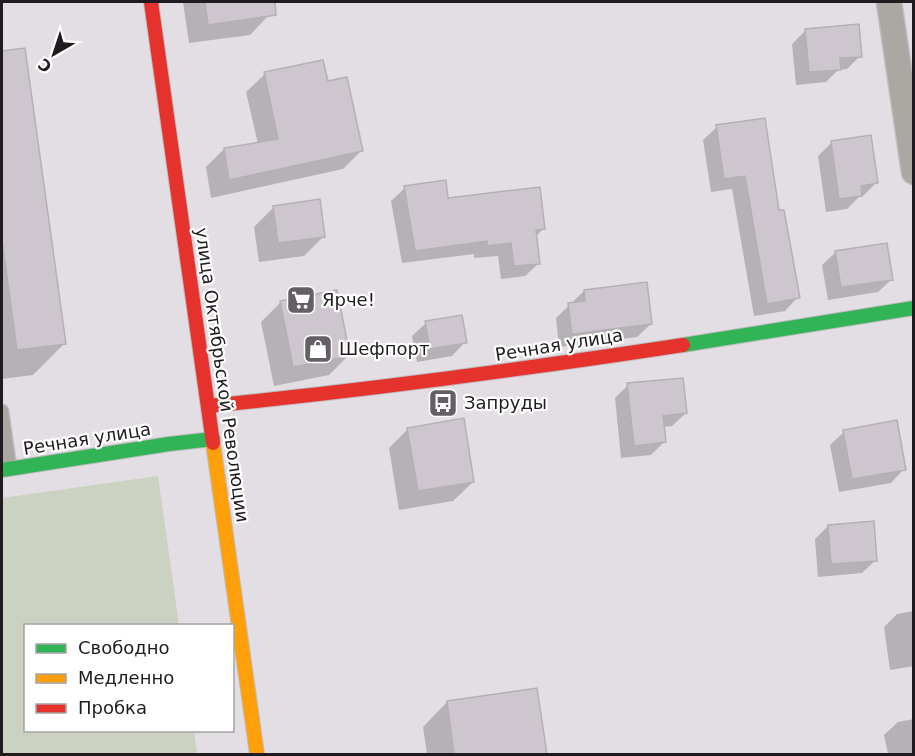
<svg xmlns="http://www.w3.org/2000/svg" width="915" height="756" font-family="'DejaVu Sans',sans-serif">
	<rect width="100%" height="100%" fill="#e3dee3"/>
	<path fill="#cbd2c1" d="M 158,476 L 179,625 L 26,626 L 26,730 L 194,731 L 197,754 L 2,754 L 2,498 Z"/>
	<path fill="#0003" d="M 183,2 L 267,2 L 269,15 L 250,35 L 189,43 Z
		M 805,31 L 860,56 L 847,69 L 838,70 L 826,82 L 796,85 L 792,44 Z
		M 24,50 L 65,343 L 33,375 L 2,379 L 2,53 Z
		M 265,74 L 327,82 L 361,151 L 343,169 L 211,198 L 206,167 L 224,149 L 258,144 L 246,92 Z
		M 717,127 L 778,212 L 798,297 L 785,311 L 754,316 L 732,189 L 711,192 L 703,140 Z
		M 831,143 L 876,183 L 863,196 L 859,197 L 847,209 L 826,212 L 818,156 Z
		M 405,188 L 543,229 L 536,236 L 539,263 L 525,276 L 501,279 L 498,256 L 474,258 L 474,254 L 402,263 L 391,201 Z
		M 274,207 L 324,236 L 304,256 L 259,262 L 254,227 Z
		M 836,252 L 892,279 L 878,292 L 828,300 L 822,265 Z
		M 584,291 L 651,324 L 637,337 L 559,347 L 556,318 Z
		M 281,302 L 348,356 L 329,375 L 274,386 L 261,322 Z
		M 426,323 L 465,342 L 452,356 L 417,362 L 412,336 Z
		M 628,385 L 686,413 L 672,426 L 663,427 L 664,442 L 651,455 L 621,458 L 615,398 Z
		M 408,429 L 473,482 L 453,501 L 399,510 L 389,448 Z
		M 844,432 L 904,469 L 891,483 L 839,492 L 830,445 Z
		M 828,526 L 876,560 L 862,573 L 818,577 L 815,539 Z
		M 914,611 L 914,666 L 890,670 L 884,627 L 897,614 Z
		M 536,689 L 545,754 L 427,754 L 423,727 L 447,702 Z
		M 914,719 L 914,754 L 888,754 L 884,735 L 898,722 Z"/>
	<path fill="#cec6ce" stroke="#b4b0b5" stroke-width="1.5" d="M 205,2 L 275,2 L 276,15 L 208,25 Z
		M 859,24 L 862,57 L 840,58 L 841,70 L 809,72 L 805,29 Z
		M 25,48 L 66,344 L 17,350 L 2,240 L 2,51 Z
		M 323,60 L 328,81 L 347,77 L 363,151 L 229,180 L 224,148 L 278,139 L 264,72 Z
		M 765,118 L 779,210 L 784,210 L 800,298 L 767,304 L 745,176 L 724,179 L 716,125 Z
		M 871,135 L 878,183 L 861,186 L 862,196 L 839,199 L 831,141 Z
		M 446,180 L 448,198 L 540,187 L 545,229 L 536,230 L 540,264 L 514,266 L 511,243 L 487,246 L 487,241 L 415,251 L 404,186 Z
		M 320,199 L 325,237 L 278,243 L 273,206 Z
		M 887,243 L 893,280 L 841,287 L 835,251 Z
		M 647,282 L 652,324 L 572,334 L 568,303 L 585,301 L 584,290 Z
		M 337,290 L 350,356 L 293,367 L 280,301 Z
		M 462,315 L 467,343 L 430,349 L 425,321 Z
		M 683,378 L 687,413 L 663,416 L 666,442 L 634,446 L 627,383 Z
		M 464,418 L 474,482 L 418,491 L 407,428 Z
		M 897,420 L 906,470 L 852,479 L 843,430 Z
		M 874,521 L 877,561 L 831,564 L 828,525 Z
		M 537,688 L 547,754 L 454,754 L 447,701 Z"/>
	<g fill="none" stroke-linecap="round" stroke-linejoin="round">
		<g stroke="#bfbcbf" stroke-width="15">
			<path id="lane" d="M 2,411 L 10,467"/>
		</g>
		<g stroke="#bfbcbf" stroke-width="27">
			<path id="street" d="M 889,2 L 914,172"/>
		</g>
		<g stroke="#bfbcbf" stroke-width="16">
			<path id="fast" d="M 683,345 L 914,308
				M 2,470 L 169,444 L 213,439"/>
		</g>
		<g stroke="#bfbcbf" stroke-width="16">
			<path id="slow" d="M 213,443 L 257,754"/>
		</g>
		<g stroke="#bfbcbf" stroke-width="16">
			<path id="jam" d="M 151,2 L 213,443
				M 208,406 C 367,390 525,369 683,345"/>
		</g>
		<use href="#lane" stroke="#aba7a2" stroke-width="12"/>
		<use href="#street" stroke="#aba7a2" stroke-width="24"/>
		<use href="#fast" stroke="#30b455" stroke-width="14"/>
		<use href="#slow" stroke="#ff9f0a" stroke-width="14"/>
		<use href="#jam" stroke="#e5322d" stroke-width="14"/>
	</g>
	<defs>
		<g id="supermarket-square" transform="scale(1.5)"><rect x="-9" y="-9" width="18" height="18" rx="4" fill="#645f64" stroke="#fff"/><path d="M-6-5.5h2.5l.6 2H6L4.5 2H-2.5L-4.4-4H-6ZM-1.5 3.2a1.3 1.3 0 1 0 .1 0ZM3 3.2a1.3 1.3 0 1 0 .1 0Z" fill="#fff"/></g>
		<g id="shop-square" transform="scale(1.5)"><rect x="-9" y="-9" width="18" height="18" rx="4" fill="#645f64" stroke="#fff"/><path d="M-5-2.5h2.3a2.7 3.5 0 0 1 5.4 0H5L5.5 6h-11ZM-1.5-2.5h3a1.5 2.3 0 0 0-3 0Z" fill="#fff"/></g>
		<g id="bus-square" transform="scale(1.5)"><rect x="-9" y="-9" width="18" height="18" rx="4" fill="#645f64" stroke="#fff"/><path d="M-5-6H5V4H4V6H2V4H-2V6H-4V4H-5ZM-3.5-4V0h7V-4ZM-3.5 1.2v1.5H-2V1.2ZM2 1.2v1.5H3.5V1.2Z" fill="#fff"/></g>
	</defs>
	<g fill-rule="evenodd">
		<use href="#supermarket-square" x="301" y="300"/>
		<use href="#shop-square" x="318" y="349"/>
		<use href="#bus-square" x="443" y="403"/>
	</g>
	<g text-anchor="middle" stroke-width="4.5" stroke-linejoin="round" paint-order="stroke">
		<g font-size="18" fill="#1f1b1f" stroke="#fff" text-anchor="start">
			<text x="322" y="306">Ярче!</text>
			<text x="339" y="355">Шефпорт</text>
			<text x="464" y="409">Запруды</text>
		</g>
		<g font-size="18" fill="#1f1b1f" stroke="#fff">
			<text transform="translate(559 345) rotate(-9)" y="6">Речная улица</text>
			<text transform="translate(222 375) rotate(82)" y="6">улица Октябрьской Революции</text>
			<text transform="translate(87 439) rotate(-9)" y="6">Речная улица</text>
		</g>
	</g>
	<rect width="915" height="756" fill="none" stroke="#1f1b1f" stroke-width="6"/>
	<rect x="24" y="624" width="210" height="108" fill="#ffffff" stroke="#a5a4a5" stroke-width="1.5"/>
	<rect x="36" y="644" width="30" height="9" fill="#30b455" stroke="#a5a4a5" stroke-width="1.5"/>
	<text x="78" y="654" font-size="18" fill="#1f1b1f">Свободно</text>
	<rect x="36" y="674" width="30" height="9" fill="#ff9f0a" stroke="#a5a4a5" stroke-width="1.5"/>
	<text x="78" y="684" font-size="18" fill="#1f1b1f">Медленно</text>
	<rect x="36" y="704" width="30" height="9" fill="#e5322d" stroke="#a5a4a5" stroke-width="1.5"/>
	<text x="78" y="714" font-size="18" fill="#1f1b1f">Пробка</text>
	<g transform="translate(54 54) rotate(219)" stroke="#ffffff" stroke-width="4.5" paint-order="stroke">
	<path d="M0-4.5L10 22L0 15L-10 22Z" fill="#1f1b1f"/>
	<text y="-9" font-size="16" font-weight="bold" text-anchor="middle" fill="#1f1b1f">С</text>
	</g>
</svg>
